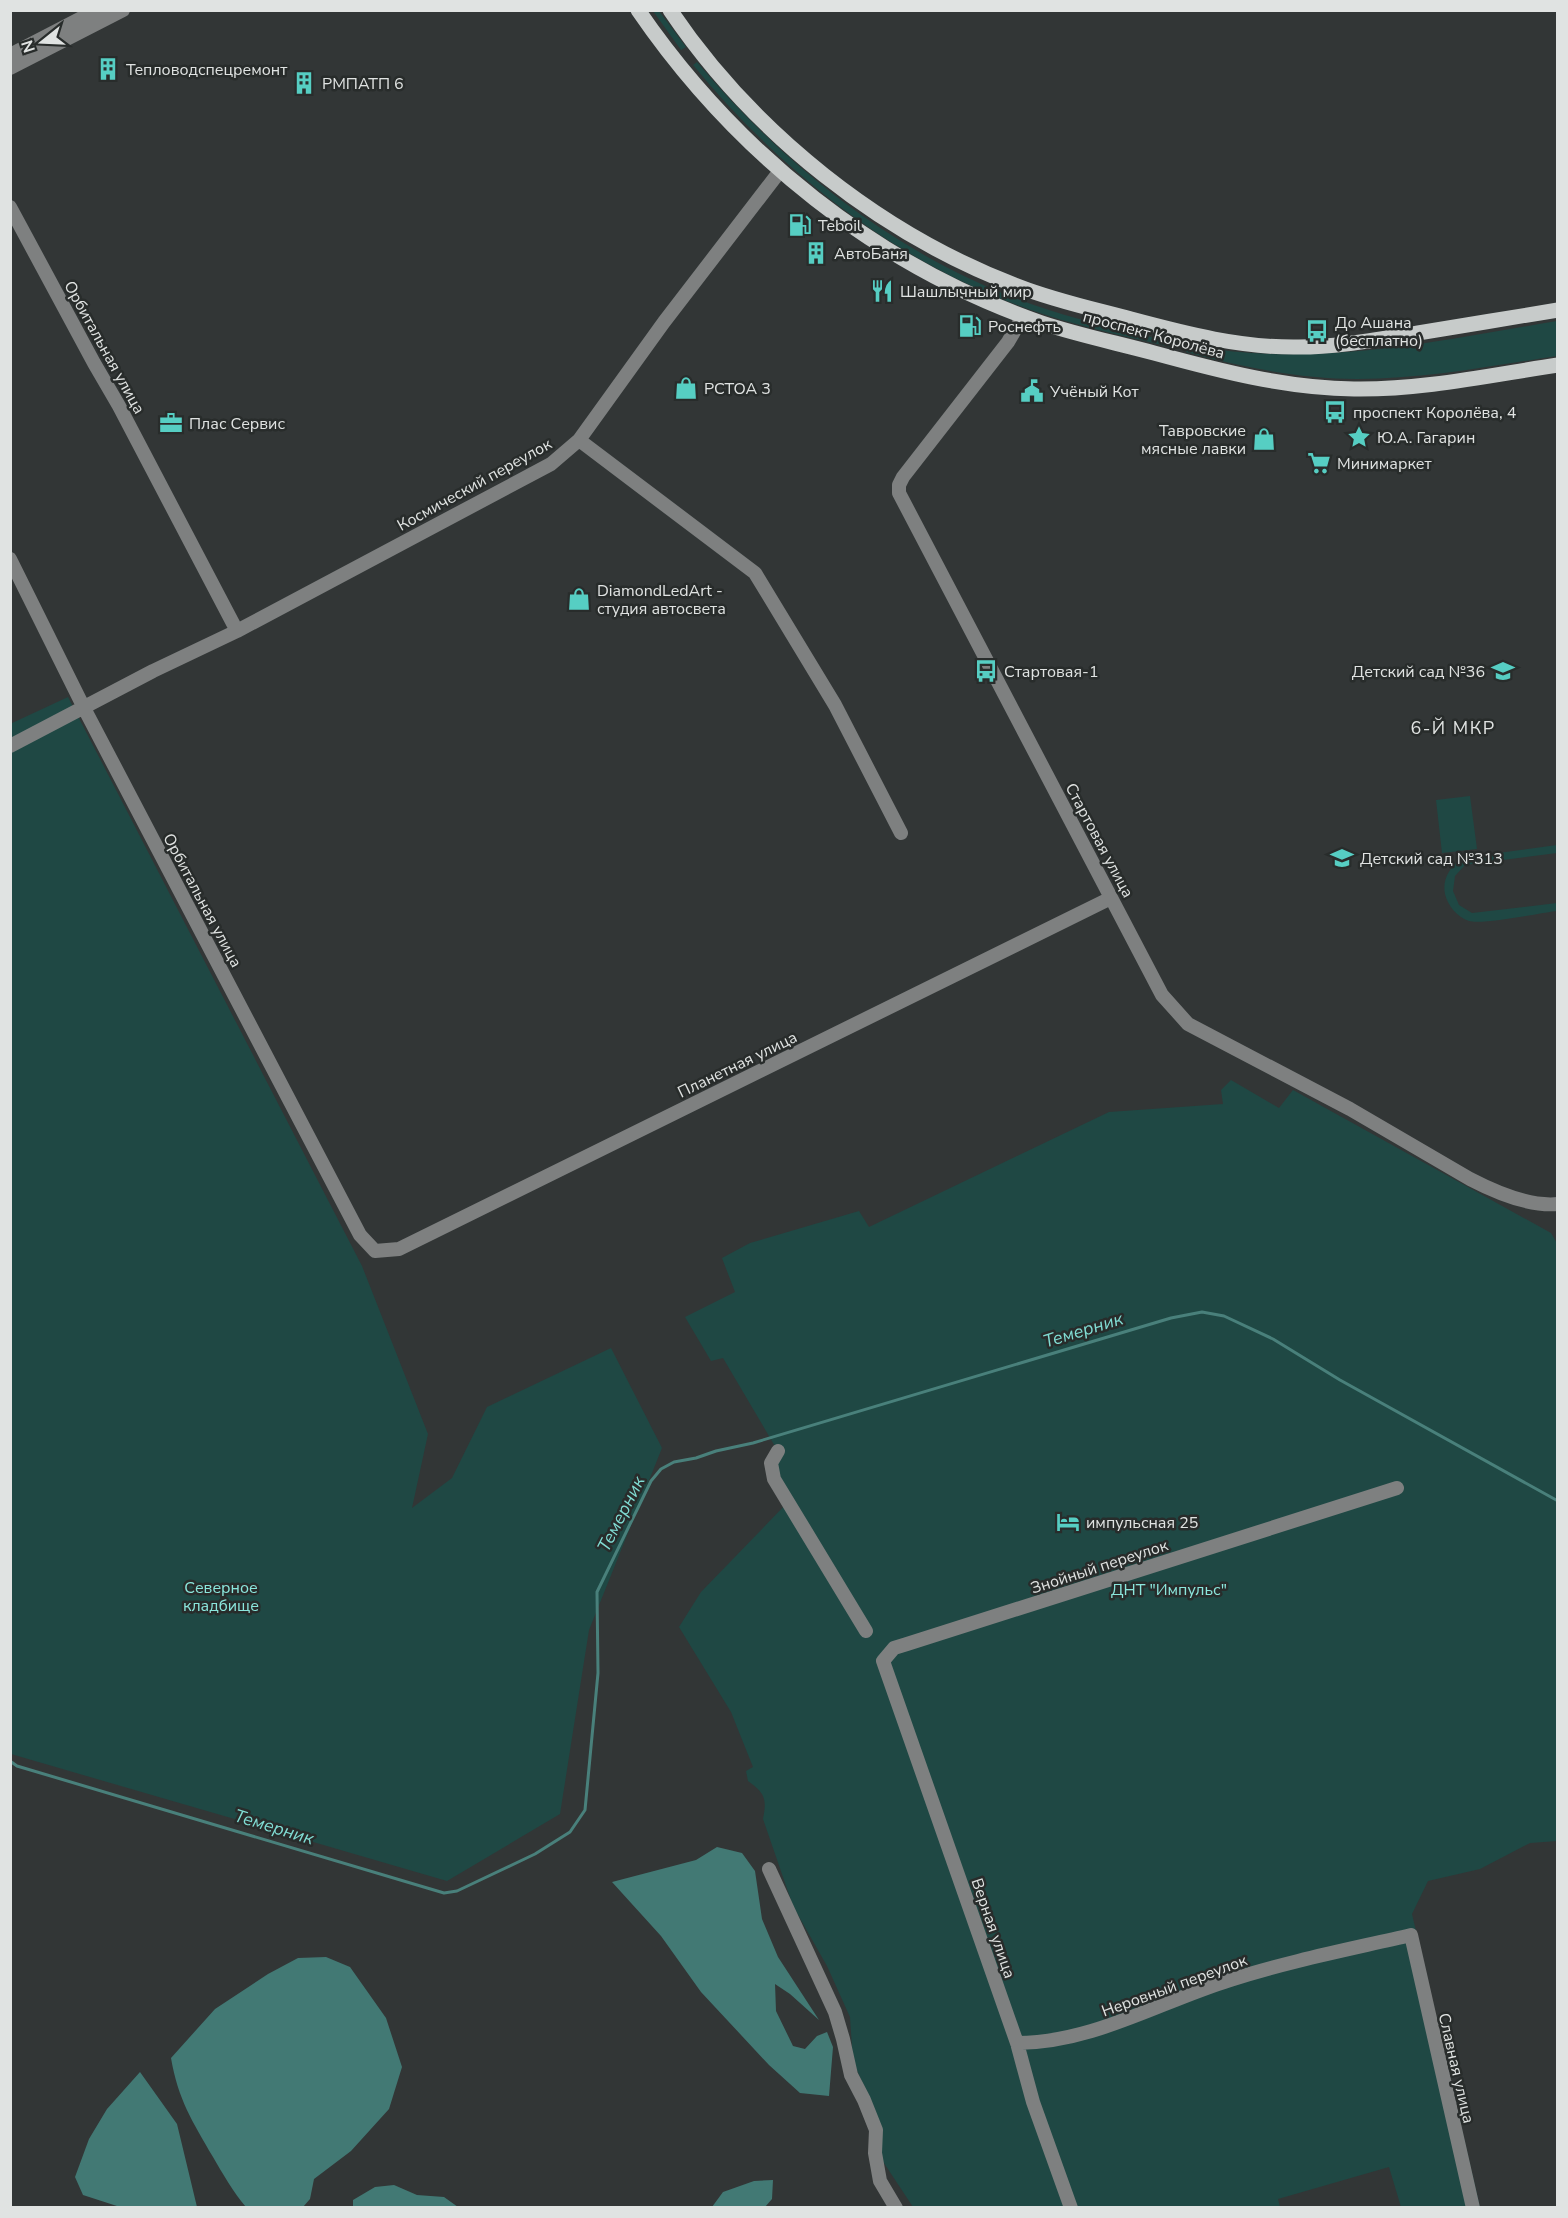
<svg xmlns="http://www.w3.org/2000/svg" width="1568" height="2218" font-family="'Nunito Sans',sans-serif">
	<rect width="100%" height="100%" fill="#323636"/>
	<path fill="#1f4844" d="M 653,11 L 659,11 L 686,47 L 681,50 Z
		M 697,62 C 789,172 910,266 1049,310 C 1089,323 1131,332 1172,342 L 1170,347 C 1129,337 1086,328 1046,315 C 906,270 785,177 693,65 Z
		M 1557,321 L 1557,356 C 1491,366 1425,379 1357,379 C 1299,379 1242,367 1186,352 L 1190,345 C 1312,369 1437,341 1557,321 Z
		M 68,697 L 362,1266 L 428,1434 L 412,1508 L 452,1478 L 487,1407 L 611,1348 L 662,1448 L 589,1630 L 560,1814 L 447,1881 L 11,1754 L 10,724 Z
		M 1470,796 L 1477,849 L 1442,853 L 1436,800 Z
		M 1557,845 L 1557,853 L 1465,865 L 1455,876 L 1453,891 L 1459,905 L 1472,913 L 1557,903 L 1557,911 C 1540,913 1483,925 1469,921 C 1457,917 1448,906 1445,894 C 1442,879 1450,867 1462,858 Z
		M 1231,1080 L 1279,1108 L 1293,1090 L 1551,1233 L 1558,1245 L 1557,1841 L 1530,1843 L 1480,1869 L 1428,1881 L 1412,1914 L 1480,2207 L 1401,2207 L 1389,2167 L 1278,2199 L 1280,2207 L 913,2207 L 882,2160 L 881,2128 L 873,2105 L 853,2062 L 850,2017 L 827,1966 L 793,1906 L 763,1819 C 767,1799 765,1793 748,1781 L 746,1771 L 753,1767 L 731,1712 L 679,1627 L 701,1592 L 790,1500 L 772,1462 L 776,1448 L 723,1358 L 711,1361 L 685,1317 L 735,1292 L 722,1258 L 750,1243 L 859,1211 L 869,1227 L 1109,1112 L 1223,1104 L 1221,1090 Z"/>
	<path fill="#427974" d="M 717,1847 L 742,1853 L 755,1871 L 762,1919 L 778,1957 L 819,2020 L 790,1994 L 775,1984 L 776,2011 L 793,2046 L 805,2049 L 817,2036 L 827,2032 L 833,2047 L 829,2096 L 800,2093 L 769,2065 L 701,1992 L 661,1936 L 612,1882 L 696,1860 Z
		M 326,1957 L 350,1967 L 386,2018 L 402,2067 L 389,2109 L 351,2151 L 314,2179 L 310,2199 L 303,2207 L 246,2207 C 233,2192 223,2174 213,2157 C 192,2121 178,2099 171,2058 L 215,2009 L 268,1974 L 298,1958 Z
		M 140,2072 L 177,2124 L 197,2207 L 120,2207 L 83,2195 L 75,2177 L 89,2139 L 107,2109 Z
		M 773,2180 L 772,2199 L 765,2207 L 712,2207 L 723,2192 L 754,2181 Z
		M 394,2185 L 417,2195 L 444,2197 L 458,2207 L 353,2207 L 353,2200 L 375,2187 Z"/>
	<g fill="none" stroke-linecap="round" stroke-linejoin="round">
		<path stroke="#49807b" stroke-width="3" d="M 10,1761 L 17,1766 L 444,1893 L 457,1891 L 535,1854 L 570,1832 L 585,1810 L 598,1673 L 597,1592 L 651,1481 L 661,1469 L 674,1462 L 696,1458 L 716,1451 L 753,1443 L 1171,1318 L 1202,1312 L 1224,1316 L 1273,1339 L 1340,1380 L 1558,1501"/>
		<path stroke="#7e8080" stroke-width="14" d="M 10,55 L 97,10
			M 10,68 L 123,10
			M 10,207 L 94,363 L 119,406 L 237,631
			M 1023,316 L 1008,342 L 903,477 L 899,485 L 899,493 L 1162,995 L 1188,1024 L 1350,1109 L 1470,1179 C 1495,1192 1529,1207 1558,1204
			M 579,440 L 755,573 L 835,705 L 901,833
			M 10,559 L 84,708 L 360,1235 L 375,1251 L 399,1249 L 1111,898
			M 10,746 L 153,671 L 237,631 L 551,464 L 579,440 L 664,322 L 780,171
			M 778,1451 L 771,1463 L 774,1479 L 866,1631
			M 769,1869 L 835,2012 L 843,2039 L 851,2075 L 864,2100 L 876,2130 L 875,2153 L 880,2181 L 896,2208
			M 1017,2043 C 1092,2043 1159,2002 1230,1980 C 1289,1961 1351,1949 1411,1935 L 1473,2208
			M 1071,2208 L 1033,2102 L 1017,2043 L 883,1661 L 894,1648 L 907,1644 L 1397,1488"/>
		<path stroke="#c7cbca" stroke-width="15" d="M 638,10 C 736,153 877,266 1042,323 C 1078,335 1117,343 1154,353 C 1220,371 1285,388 1354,389 C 1422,390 1491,375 1558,365
			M 670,10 C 753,133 881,235 1020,287 C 1056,301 1094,309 1131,319 C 1187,334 1241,348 1299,347 C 1339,347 1379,339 1418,333 C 1465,325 1511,318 1558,310"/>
	</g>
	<defs>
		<g id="building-bare" transform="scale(1.8)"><path d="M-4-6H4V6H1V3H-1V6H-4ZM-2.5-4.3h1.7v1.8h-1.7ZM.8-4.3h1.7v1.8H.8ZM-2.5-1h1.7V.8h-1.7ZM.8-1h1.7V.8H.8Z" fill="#56cec3" stroke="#282c2b" stroke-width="2.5" paint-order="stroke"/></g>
		<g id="fuel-bare" transform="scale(1.8)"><path d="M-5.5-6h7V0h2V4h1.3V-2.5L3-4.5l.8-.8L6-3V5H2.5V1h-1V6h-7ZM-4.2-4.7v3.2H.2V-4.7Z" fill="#56cec3" stroke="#282c2b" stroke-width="2.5" paint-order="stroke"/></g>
		<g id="restaurant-bare" transform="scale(1.8)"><path d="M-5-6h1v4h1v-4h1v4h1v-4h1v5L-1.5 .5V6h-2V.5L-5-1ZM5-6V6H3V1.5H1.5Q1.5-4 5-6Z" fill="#56cec3" stroke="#282c2b" stroke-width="2.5" paint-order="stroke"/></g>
		<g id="bus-bare" transform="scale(1.8)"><path d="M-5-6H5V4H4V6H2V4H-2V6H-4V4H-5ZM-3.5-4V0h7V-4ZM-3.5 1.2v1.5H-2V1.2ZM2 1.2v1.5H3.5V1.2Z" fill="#56cec3" stroke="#282c2b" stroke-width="2.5" paint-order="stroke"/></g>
		<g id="shop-bare" transform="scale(1.8)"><path d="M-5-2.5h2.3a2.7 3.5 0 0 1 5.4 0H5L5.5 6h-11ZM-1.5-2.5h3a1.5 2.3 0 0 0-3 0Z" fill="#56cec3" stroke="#282c2b" stroke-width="2.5" paint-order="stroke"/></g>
		<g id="civic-bare" transform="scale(1.8)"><path d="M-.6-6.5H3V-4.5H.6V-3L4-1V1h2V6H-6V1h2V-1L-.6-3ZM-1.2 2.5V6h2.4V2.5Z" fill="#56cec3" stroke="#282c2b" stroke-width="2.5" paint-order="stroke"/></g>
		<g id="office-bare" transform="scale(1.8)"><path d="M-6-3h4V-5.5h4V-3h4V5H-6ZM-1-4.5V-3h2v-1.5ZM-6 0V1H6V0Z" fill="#56cec3" stroke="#282c2b" stroke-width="2.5" paint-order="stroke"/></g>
		<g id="sight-bare" transform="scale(1.8)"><path d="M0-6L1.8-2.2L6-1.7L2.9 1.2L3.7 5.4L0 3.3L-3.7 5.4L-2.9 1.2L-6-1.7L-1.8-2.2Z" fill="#56cec3" stroke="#282c2b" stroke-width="2.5" paint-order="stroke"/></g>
		<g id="supermarket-bare" transform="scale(1.8)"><path d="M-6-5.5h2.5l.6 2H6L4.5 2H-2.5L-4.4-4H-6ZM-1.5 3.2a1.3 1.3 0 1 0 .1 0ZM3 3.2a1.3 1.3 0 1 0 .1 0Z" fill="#56cec3" stroke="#282c2b" stroke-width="2.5" paint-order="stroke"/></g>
		<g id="school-bare" transform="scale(1.8)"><path d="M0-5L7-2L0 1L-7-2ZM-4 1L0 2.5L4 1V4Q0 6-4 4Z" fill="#56cec3" stroke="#282c2b" stroke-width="2.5" paint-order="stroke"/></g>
		<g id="hotel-bare" transform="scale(1.8)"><path d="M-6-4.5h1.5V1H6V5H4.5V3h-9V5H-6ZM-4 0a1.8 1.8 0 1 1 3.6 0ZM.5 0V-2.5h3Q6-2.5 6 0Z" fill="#56cec3" stroke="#282c2b" stroke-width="2.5" paint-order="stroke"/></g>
	</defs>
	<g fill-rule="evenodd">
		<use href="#building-bare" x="108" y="69"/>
		<use href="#building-bare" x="304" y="83"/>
		<use href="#fuel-bare" x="800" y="225"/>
		<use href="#building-bare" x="816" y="253"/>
		<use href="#restaurant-bare" x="882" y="291"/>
		<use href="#fuel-bare" x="970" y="326"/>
		<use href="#bus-bare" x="1317" y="331"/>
		<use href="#shop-bare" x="686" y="388"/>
		<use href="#civic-bare" x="1032" y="391"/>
		<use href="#bus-bare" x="1335" y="412"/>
		<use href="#office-bare" x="171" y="423"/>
		<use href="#sight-bare" x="1359" y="437"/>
		<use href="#shop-bare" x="1264" y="439"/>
		<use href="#supermarket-bare" x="1319" y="463"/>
		<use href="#shop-bare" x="579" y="599"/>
		<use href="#bus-bare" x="986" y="671"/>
		<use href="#school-bare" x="1503" y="671"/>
		<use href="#school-bare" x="1342" y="858"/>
		<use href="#hotel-bare" x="1068" y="1522"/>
	</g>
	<g text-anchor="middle" stroke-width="5" stroke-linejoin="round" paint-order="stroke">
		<g font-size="16" fill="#e0e3e2" stroke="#282c2b" text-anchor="start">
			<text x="126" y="75">Тепловодспецремонт</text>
			<text x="322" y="89">РМПАТП 6</text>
			<text x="818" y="231">Teboil</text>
			<text x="834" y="259">АвтоБаня</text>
			<text x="900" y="297">Шашлычный мир</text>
			<text x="1335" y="328">До Ашана<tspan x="1335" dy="18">(бесплатно)</tspan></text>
			<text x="988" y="332">Роснефть</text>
			<text x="704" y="394">РСТОА 3</text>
			<text x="1050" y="397">Учёный Кот</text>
			<text x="1353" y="418">проспект Королёва, 4</text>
			<text x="189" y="429">Плас Сервис</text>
			<text x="1246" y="436" text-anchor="end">Тавровские<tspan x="1246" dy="18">мясные лавки</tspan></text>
			<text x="1377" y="443">Ю.А. Гагарин</text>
			<text x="1337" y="469">Минимаркет</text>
			<text x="597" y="596">DiamondLedArt -<tspan x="597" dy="18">студия автосвета</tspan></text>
			<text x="1004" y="677">Стартовая-1</text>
			<text x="1485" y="677" text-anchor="end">Детский сад №36</text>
			<text x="1360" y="864">Детский сад №313</text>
			<text x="1086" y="1528">импульсная 25</text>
		</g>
		<g font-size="16" fill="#e0e3e2" stroke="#282c2b">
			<text transform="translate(1154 334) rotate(15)" y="6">проспект Королёва</text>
			<text transform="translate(105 347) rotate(61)" y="6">Орбитальная улица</text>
			<text transform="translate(474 484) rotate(-29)" y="6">Космический переулок</text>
			<text transform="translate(1100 840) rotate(62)" y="6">Стартовая улица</text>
			<text transform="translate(203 900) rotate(62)" y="6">Орбитальная улица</text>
			<text transform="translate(737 1064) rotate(-26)" y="6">Планетная улица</text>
			<text transform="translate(1099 1566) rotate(-18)" y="6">Знойный переулок</text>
			<text transform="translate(994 1928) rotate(71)" y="6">Верная улица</text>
			<text transform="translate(1174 1985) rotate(-20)" y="6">Неровный переулок</text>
			<text transform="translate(1457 2068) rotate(77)" y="6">Славная улица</text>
		</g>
		<g font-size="16" fill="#8be7dd" stroke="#282c2b">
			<text x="221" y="1593">Северное<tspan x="221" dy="18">кладбище</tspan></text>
			<text x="1169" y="1595">ДНТ "Импульс"</text>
		</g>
		<g font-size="18" letter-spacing="1.5" fill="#e0e3e2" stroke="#282c2b">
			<text x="1453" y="734">6-Й МКР</text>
		</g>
		<g font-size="18" font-style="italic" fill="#80dcd3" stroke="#282c2b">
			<text transform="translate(1083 1330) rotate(-17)" y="6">Темерник</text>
			<text transform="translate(621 1514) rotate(-63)" y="6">Темерник</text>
			<text transform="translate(274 1827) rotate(17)" y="6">Темерник</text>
		</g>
	</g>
	<rect width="1568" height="2218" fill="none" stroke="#e0e3e2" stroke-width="24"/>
	<g transform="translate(42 42) rotate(252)" stroke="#282c2b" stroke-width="4.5" paint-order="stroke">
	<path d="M0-4.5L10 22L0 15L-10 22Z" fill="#e0e3e2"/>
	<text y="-9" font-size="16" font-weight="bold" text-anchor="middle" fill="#e0e3e2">N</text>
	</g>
</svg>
